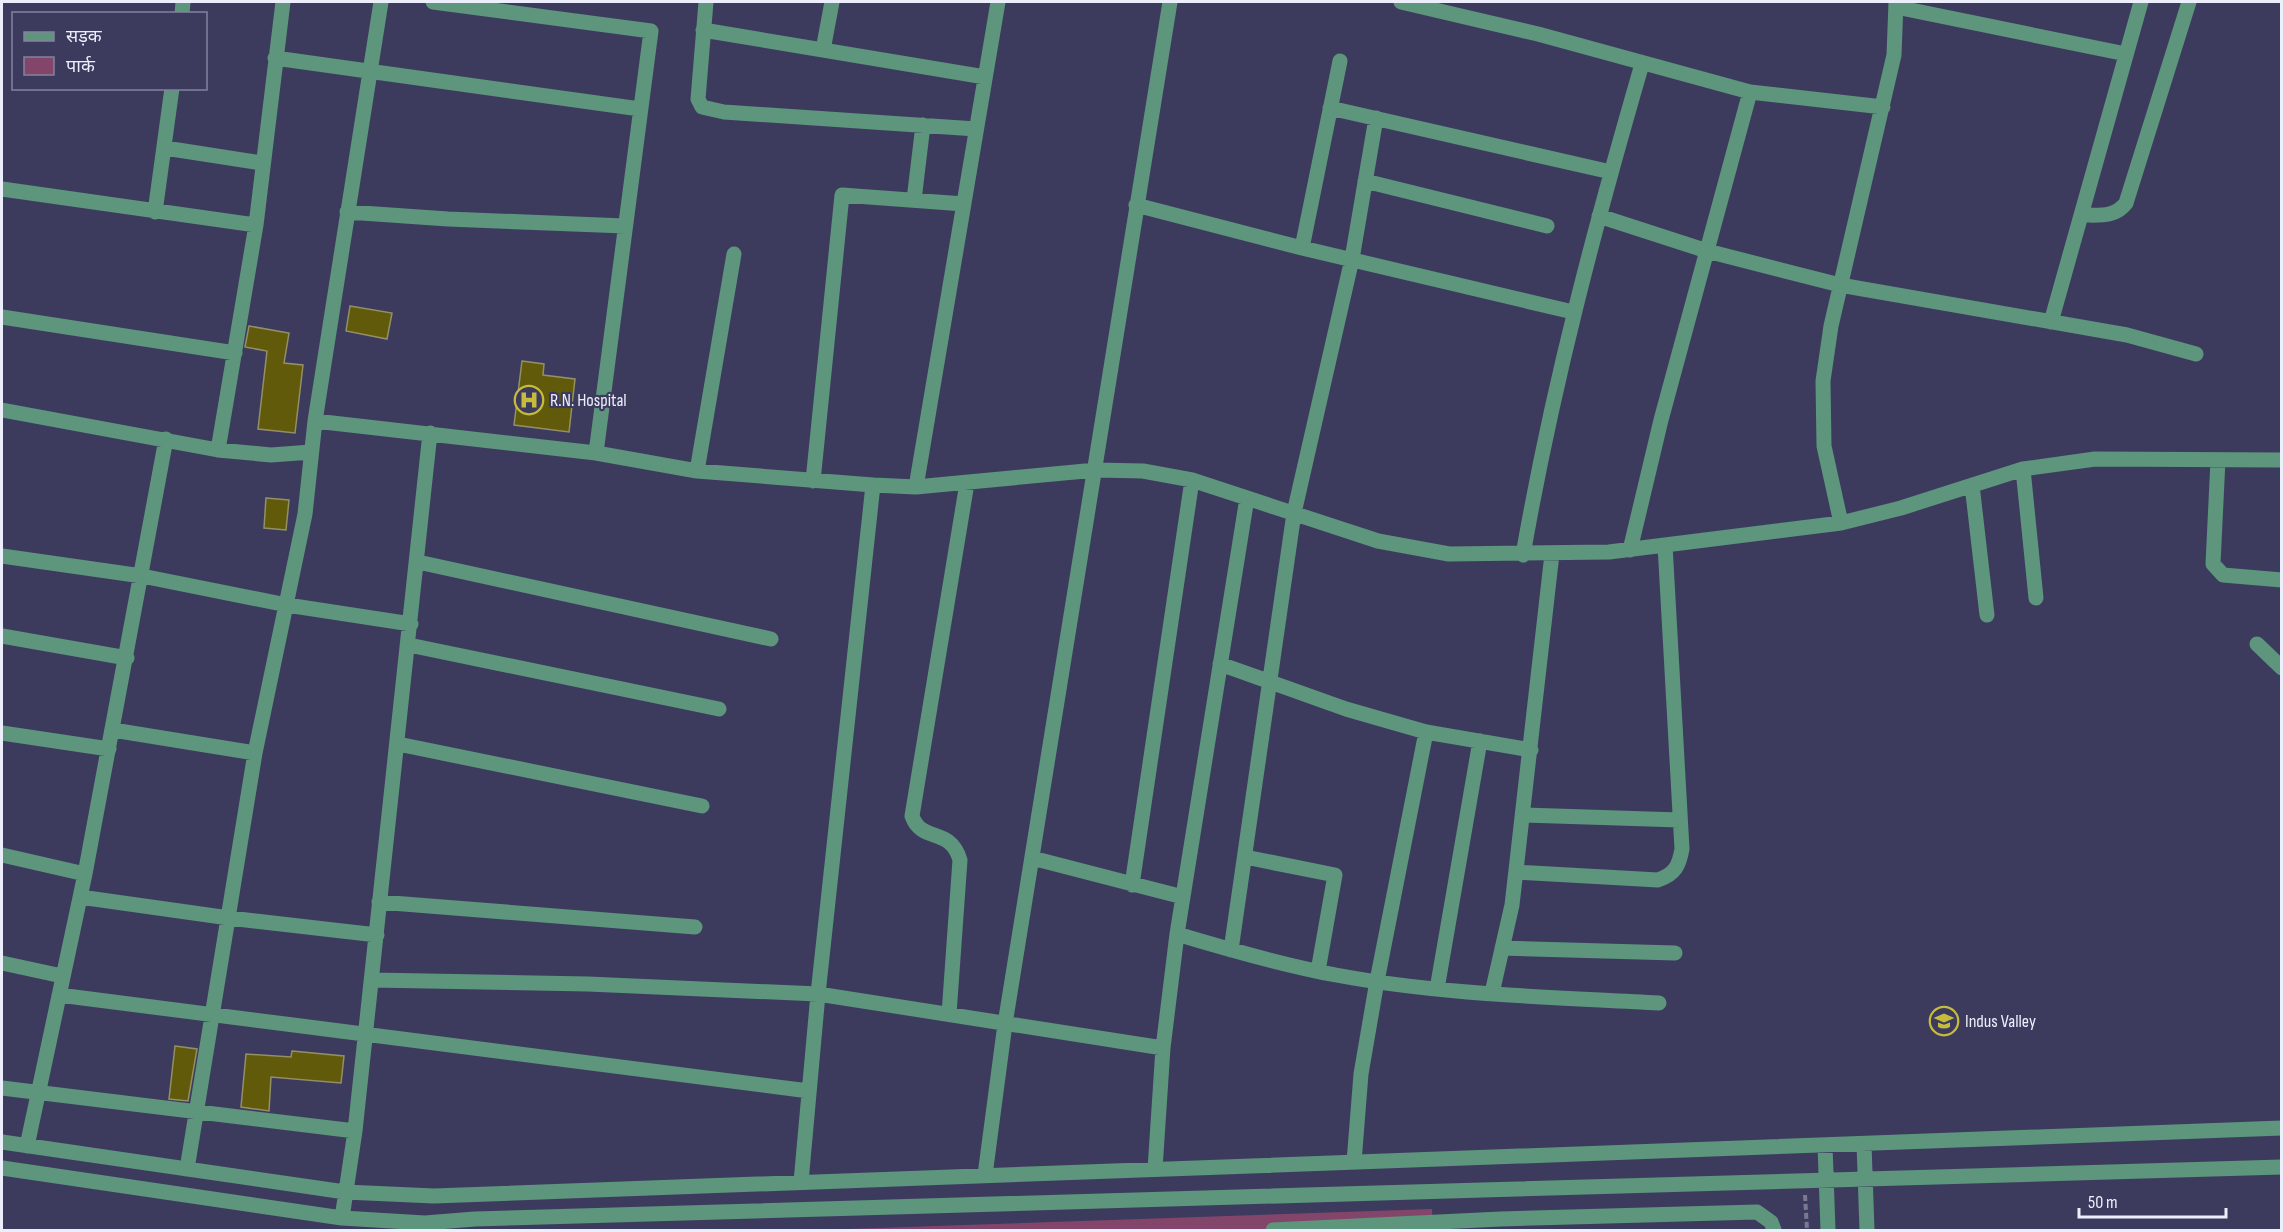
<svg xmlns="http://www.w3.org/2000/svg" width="2283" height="1232" font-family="'Sofia Sans Condensed','Noto Sans Devanagari',sans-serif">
	<rect width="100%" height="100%" fill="#3c3b5e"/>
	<path fill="#84456a" d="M 1432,1209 L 1433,1230 L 818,1230 Z"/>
	<path fill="#605a0a" stroke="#939066" stroke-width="1.5" d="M 350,306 L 392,313 L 387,339 L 346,331 Z
		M 249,326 L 289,333 L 284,363 L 303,365 L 295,433 L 258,429 L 267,351 L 245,347 Z
		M 522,361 L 544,364 L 543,375 L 575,379 L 569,432 L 514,425 Z
		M 266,498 L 289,500 L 286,530 L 264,528 Z
		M 175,1046 L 197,1049 L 188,1101 L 169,1099 Z
		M 292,1051 L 344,1056 L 341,1083 L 271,1077 L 269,1111 L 241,1107 L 246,1054 L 291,1057 Z"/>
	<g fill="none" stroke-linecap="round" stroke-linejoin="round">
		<path stroke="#797994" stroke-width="4" stroke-dasharray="6 3" stroke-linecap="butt" d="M 1805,1195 L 1807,1230"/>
		<path stroke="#5e957d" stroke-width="15" d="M 433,2 L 651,31 L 596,453
			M 706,2 L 698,99 L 702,107 L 724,112 L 976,129
			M 1401,2 L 1538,34 L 1750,92 L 1883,107
			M 1896,7 L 2126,54
			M 182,14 L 183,2
			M 703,30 L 985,77
			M 823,50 L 832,2
			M 275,58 L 640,109
			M 1330,108 L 1611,172
			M 165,148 L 262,163
			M 1365,181 L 1547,226
			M 2,189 L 256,225
			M 914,200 L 923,125
			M 1136,205 L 1302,248 L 1573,312
			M 155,212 L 172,88
			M 347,212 L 448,219 L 625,226
			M 2081,215 C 2098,215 2115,218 2126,203 L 2189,2
			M 1599,216 L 1707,251 L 1840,285 L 2127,335 L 2196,354
			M 1302,248 L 1340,61
			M 2,317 L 235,353
			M 2051,322 L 2141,2
			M 2,410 L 218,450 L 271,455 L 311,452
			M 315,421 L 596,453 L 697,471 L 873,485 L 916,487 L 1096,470 L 1143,471 L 1192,480 L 1378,541 L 1449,554 L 1609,552 L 1841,523 L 1901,508 L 2023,469 L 2095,459 L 2282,460
			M 218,450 L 256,225 L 283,2
			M 2218,460 L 2213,564 L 2223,575 L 2282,580
			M 2023,469 L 2036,598
			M 697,471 L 734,254
			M 813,481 L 842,195 L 964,204
			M 1972,485 L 1987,615
			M 916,487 L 998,2
			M 1841,523 L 1824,446 L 1823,381 L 1831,326 L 1894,55 L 1896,2
			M 1630,550 L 1661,420 L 1750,92
			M 1523,555 C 1552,388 1595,226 1642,64
			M 2,556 L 142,576 L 287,605 L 411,624
			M 418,562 L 771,639
			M 2,636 L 127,658
			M 2257,644 L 2282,668
			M 409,645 L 719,709
			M 1220,664 L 1346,709 L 1426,732 L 1531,750
			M 113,730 L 255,753
			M 2,733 L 109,749
			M 398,744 L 702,806
			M 1523,815 L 1680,820
			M 2,855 L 85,874
			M 1245,857 L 1335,875 L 1318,971
			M 1032,858 L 1183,897
			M 1516,872 L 1658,880 C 1675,874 1679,866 1682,849 L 1665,545
			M 1132,885 L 1192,480
			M 80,897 L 229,918 L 377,935
			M 379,902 L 695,927
			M 1177,934 L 1247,498
			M 1502,948 L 1675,953
			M 1231,950 L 1294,513 L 1352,259 L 1376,118
			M 2,963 L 62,976
			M 372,980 L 588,984 L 818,994 L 1163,1048
			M 1437,989 L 1480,741
			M 1492,993 L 1512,905 L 1552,554
			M 59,995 L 809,1091
			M 949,1014 L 960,860 C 950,826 922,844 912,816 L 967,483
			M 2,1088 L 355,1131
			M 2,1142 L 345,1192 L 434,1196 L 2282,1128
			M 1864,1144 L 1867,1230
			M 1825,1145 L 1828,1230
			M 27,1146 L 85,874 L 166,439
			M 1354,1162 L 1361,1074 L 1377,981 L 1426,732
			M 2,1168 L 342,1218 L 425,1223 L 475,1219 L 2282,1167
			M 187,1169 L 255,753 L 305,514 L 315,421 L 381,2
			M 1155,1169 L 1163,1048 L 1177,934 C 1230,950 1282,965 1336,975 C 1442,995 1551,997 1659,1003
			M 985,1175 L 1005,1024 L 1170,2
			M 801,1182 L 818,994 L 873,485
			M 342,1218 L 355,1131 L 430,433
			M 1273,1230 L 1501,1219 L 1757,1212 L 1771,1222 L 1774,1230"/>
	</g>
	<defs>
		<g id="hospital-ring" transform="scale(1.5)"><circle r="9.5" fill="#3c3b5e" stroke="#c6bc3c" stroke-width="1.5"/><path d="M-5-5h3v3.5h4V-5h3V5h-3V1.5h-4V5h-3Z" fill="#c6bc3c"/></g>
		<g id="school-ring" transform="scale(1.5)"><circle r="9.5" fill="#3c3b5e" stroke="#c6bc3c" stroke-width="1.5"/><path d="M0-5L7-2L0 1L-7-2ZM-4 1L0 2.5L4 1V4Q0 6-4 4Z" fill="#c6bc3c"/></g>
	</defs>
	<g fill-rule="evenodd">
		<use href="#hospital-ring" x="529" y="400"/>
		<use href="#school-ring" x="1944" y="1021"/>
	</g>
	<g text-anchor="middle" stroke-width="4.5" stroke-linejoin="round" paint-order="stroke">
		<g font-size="18" fill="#edeefb" stroke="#3c3b5e" text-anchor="start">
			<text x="550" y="406">R.N. Hospital</text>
			<text x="1965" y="1027">Indus Valley</text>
		</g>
	</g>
	<rect width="2283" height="1232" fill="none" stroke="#edeefb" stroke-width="6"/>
	<rect x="12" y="12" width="195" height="78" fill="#3c3b5e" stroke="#83839d" stroke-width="1.5"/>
	<rect x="24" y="32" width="30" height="9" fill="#5e957d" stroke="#83839d" stroke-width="1.5"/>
	<text x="66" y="42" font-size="18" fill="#edeefb">सड़क</text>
	<rect x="24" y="57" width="30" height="18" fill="#84456a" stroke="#83839d" stroke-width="1.5"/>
	<text x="66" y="72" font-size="18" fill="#edeefb">पार्क</text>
	<path d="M2079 1208v9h147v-9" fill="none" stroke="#edeefb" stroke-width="3"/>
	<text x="2088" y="1208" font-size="18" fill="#edeefb" stroke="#3c3b5e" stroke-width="4.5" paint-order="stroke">50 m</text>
</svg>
